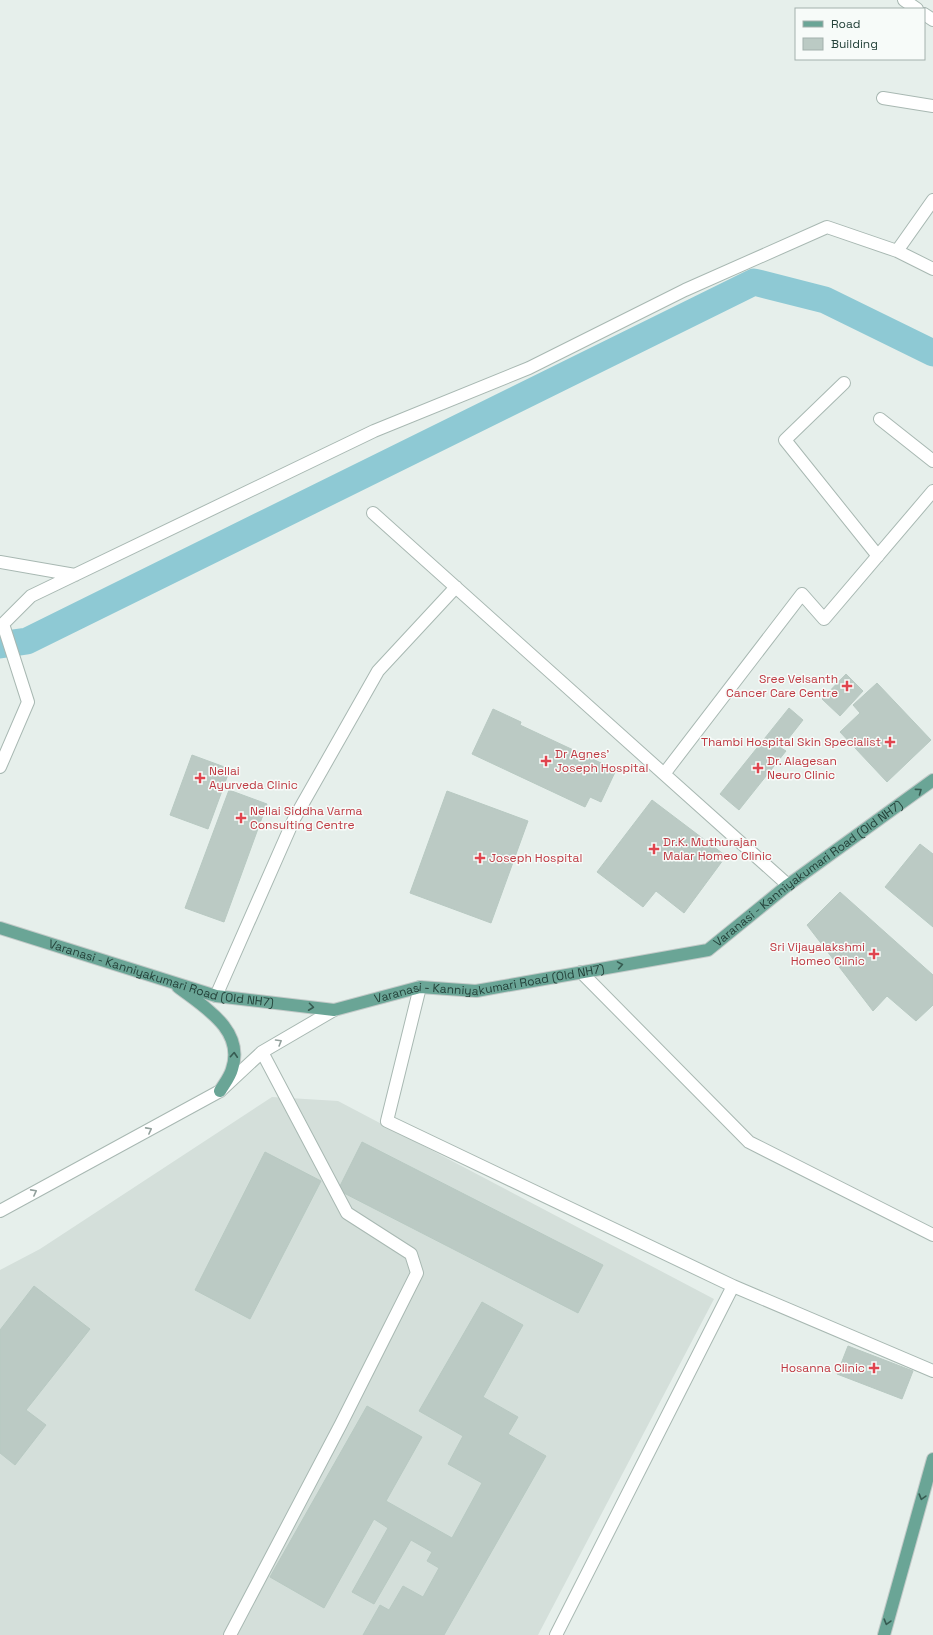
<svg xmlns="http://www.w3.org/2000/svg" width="933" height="1635" font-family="'Space Grotesk',sans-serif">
	<rect width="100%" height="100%" fill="#e6efeb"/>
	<path fill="#d4dfda" d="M 272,1097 L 338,1101 L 714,1299 L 538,1635 L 0,1635 L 0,1270 L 40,1249 Z"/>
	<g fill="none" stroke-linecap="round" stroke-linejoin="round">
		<path stroke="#8ec9d4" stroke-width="27" d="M 0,645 L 27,641 L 754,282 L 825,300 L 933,353"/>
	</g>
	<path fill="#bbcac4" stroke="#b8c9c2" d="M 846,674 L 863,691 L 840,716 L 822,699 Z
		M 877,683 L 931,740 L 887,782 L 840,732 L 860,713 L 853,705 Z
		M 789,708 L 803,720 L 781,748 L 786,751 L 739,810 L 720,794 Z
		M 493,709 L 521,722 L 520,725 L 616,770 L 601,802 L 590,797 L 585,807 L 472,754 Z
		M 192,755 L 230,769 L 208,829 L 170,815 Z
		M 229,790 L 267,804 L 224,922 L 185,908 Z
		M 447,791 L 528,821 L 491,923 L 410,893 Z
		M 652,800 L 726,856 L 684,913 L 656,891 L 643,907 L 597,872 Z
		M 920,844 L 933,854 L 933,927 L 885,887 Z
		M 840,892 L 933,975 L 933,1005 L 916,1021 L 887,996 L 873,1011 L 807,925 Z
		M 362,1142 L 603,1265 L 578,1313 L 338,1190 Z
		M 265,1152 L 321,1181 L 250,1319 L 195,1290 Z
		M 34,1286 L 90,1329 L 26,1410 L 46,1425 L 15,1465 L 0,1453 L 0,1330 Z
		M 482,1302 L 523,1325 L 483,1397 L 518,1417 L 508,1434 L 546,1456 L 444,1635 L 363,1635 L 380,1605 L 389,1610 L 403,1586 L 423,1597 L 439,1568 L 427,1561 L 432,1552 L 411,1540 L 374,1604 L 352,1592 L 388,1528 L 374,1519 L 324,1608 L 270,1577 L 367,1406 L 422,1437 L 386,1501 L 452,1538 L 482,1483 L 448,1464 L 463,1436 L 419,1411 Z
		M 848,1346 L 913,1371 L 902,1399 L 837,1374 Z"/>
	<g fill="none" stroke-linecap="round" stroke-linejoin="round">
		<g stroke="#a8b8b2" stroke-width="14">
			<path id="minor" d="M 904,0 L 917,9
				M 924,14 L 933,20
				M 883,98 L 933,106
				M 897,251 L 933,269
				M 844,383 L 785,440 L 878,556
				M 880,419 L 933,461
				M 373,513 L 664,774
				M 0,562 L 75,575
				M 0,767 L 28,702 L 3,624 L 31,596 L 374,431 L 529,368 L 685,290 L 827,227 L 897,251 L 933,200
				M 788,885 L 664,774 L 802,594 L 824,619 L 933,491
				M 581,972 L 749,1142 L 933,1235
				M 420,987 L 387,1121 L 733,1286 L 556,1635
				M 216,996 L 294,819 L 378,671 L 456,587
				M 0,1211 L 220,1091 L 262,1052 L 334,1010
				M 733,1286 L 933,1371
				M 230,1635 L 341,1424 L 417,1273 L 411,1254 L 347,1213 L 262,1052"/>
		</g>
		<g stroke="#c2cac8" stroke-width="14">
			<g id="major">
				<path id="s1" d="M 0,928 L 216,996 L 334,1010 L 420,987 L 476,991 L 708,950 L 788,885 L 933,780"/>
				<path d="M 178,987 C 204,1007 245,1030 232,1069 C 230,1077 224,1084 220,1091"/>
				<path d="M 884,1635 L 933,1459"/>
			</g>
		</g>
		<use href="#minor" stroke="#fff" stroke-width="12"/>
		<use href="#major" stroke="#6aa596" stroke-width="12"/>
	</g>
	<defs><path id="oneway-chevron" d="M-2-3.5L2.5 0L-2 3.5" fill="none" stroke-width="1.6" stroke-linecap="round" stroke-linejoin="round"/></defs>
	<g stroke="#365b51">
		<use href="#oneway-chevron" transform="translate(919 791) rotate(-36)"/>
		<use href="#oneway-chevron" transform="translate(620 965) rotate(-10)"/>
		<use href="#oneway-chevron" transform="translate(311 1007) rotate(7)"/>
		<use href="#oneway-chevron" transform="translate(234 1055) rotate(-86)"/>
		<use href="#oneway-chevron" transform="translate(922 1497) rotate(106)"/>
		<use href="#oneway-chevron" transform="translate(887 1622) rotate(106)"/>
	</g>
	<g stroke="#92a09c">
		<use href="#oneway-chevron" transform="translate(279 1042) rotate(-31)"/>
		<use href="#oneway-chevron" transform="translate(149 1130) rotate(-28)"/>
		<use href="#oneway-chevron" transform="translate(34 1192) rotate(-28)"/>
	</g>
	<g fill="#e0444e" stroke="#f7fbf9" stroke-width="1.5">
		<path d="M845 680h4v4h4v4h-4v4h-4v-4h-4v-4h4z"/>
		<path d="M888 736h4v4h4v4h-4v4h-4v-4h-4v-4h4z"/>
		<path d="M544 755h4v4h4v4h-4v4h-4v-4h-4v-4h4z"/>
		<path d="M756 762h4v4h4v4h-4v4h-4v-4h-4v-4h4z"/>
		<path d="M198 772h4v4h4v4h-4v4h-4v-4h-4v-4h4z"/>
		<path d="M239 812h4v4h4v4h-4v4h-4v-4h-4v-4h4z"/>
		<path d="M652 843h4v4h4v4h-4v4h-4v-4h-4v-4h4z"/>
		<path d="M478 852h4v4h4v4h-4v4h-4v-4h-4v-4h4z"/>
		<path d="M872 948h4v4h4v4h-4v4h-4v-4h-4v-4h4z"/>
		<path d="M872 1362h4v4h4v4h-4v4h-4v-4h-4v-4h4z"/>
	</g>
	<g text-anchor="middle" stroke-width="3" stroke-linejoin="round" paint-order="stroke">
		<g font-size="12" fill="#be3a42" stroke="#f7fbf9" text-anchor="start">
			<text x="838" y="683" text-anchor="end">Sree Velsanth<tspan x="838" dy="14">Cancer Care Centre</tspan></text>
			<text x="881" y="746" text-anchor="end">Thambi Hospital Skin Specialist</text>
			<text x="555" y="758">Dr Agnes'<tspan x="555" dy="14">Joseph Hospital</tspan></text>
			<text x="767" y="765">Dr. Alagesan<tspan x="767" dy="14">Neuro Clinic</tspan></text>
			<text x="209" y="775">Nellai<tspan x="209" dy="14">Ayurveda Clinic</tspan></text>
			<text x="250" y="815">Nellai Siddha Varma<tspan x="250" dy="14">Consulting Centre</tspan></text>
			<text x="663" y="846">Dr.K. Muthurajan<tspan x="663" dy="14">Malar Homeo Clinic</tspan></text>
			<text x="489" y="862">Joseph Hospital</text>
			<text x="865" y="951" text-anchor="end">Sri Vijayalakshmi<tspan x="865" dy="14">Homeo Clinic</tspan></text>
			<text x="865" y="1372" text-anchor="end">Hosanna Clinic</text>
		</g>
		<g font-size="12" fill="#24423a" stroke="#f7fbf9">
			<text dy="4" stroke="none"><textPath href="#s1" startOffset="852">Varanasi - Kanniyakumari Road (Old NH7)</textPath></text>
			<text dy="4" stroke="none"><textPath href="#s1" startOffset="168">Varanasi - Kanniyakumari Road (Old NH7)</textPath></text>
			<text dy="4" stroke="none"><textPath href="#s1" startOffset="504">Varanasi - Kanniyakumari Road (Old NH7)</textPath></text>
		</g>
	</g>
	<rect x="795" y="8" width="130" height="52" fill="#f7fbf9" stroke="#a3b1ad"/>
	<rect x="803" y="21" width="20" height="6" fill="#6aa596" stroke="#a3b1ad"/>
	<text x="831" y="28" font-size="12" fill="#24423a">Road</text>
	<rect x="803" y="38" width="20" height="12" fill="#bbcac4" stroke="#a3b1ad"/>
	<text x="831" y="48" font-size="12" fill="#24423a">Building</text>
</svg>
